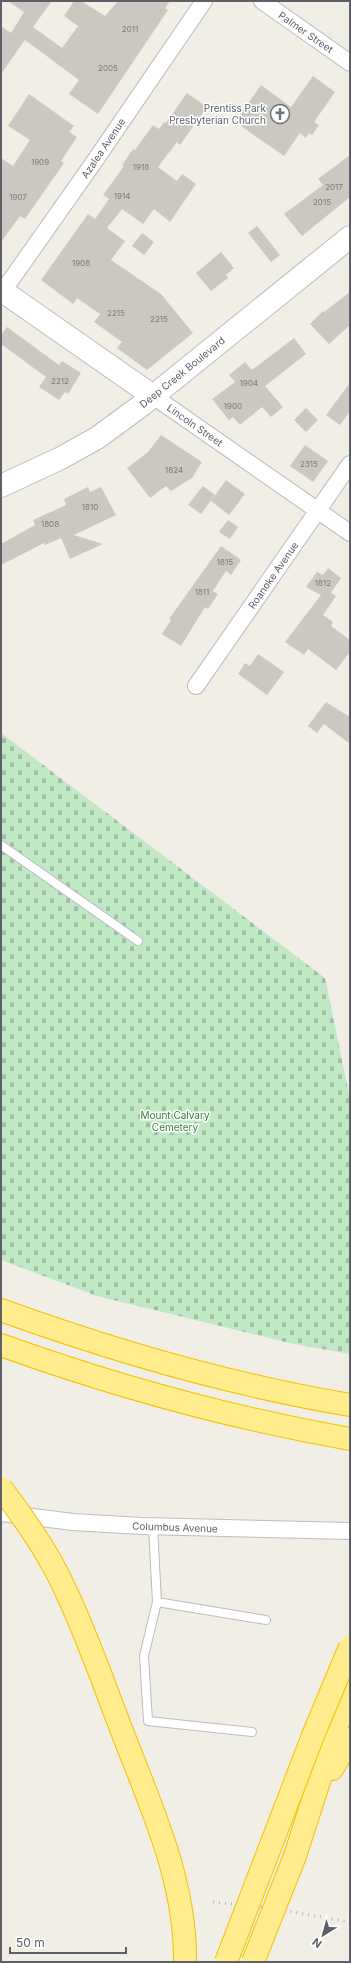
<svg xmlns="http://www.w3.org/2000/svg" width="351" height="1963" font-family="Inter,sans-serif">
	<defs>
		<pattern id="cemetery-stones" width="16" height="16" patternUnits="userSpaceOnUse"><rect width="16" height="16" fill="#c0e8c4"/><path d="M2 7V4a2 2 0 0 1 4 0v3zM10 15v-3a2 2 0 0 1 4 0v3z" fill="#9fbfa3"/></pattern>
	</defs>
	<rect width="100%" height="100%" fill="#f0eee5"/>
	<path fill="url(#cemetery-stones)" d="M 1,733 L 325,978 L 350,1099 L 350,1354 L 294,1344 L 97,1296 L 1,1260 Z"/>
	<path fill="#cbc8c2" d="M 8,1 L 52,1 L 33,27 L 62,48 L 78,26 L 64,16 L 74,1 L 81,1 L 105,16 L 118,1 L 170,1 L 165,8 L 168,10 L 98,114 L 69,94 L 79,80 L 25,40 L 1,74 L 1,26 L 11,33 L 24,12 Z
		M 313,76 L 335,92 L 314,122 L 319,125 L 312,135 L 309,133 L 306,138 L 300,133 L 284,156 L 235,122 L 261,85 L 291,107 Z
		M 187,93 L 207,107 L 180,145 L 177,142 L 158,167 L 177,181 L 182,174 L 196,184 L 170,222 L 154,209 L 143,224 L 122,209 L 107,228 L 125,241 L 111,260 L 161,294 L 193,333 L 147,370 L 117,348 L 122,342 L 94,322 L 100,314 L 77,298 L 73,304 L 41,280 L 88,214 L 95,219 L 109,199 L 103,195 L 124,166 L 122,165 L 133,149 L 135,150 L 153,125 L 159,129 L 164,122 L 166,123 Z
		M 29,94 L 74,126 L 69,132 L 77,137 L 61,161 L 64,163 L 25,219 L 20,216 L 1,242 L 1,158 L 13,166 L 30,140 L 8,126 Z
		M 350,155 L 350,197 L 302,236 L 284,214 L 323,185 L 318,179 Z
		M 257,226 L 280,255 L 271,262 L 248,233 Z
		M 142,233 L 154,242 L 144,255 L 132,246 Z
		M 221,252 L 234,268 L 226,275 L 228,278 L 211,291 L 196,273 Z
		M 350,292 L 350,325 L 329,344 L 310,324 L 323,311 L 324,312 Z
		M 7,327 L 59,365 L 62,361 L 81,373 L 68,394 L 65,392 L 59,400 L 39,387 L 46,377 L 1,344 L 1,335 Z
		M 294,338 L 306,354 L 265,386 L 283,407 L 271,417 L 262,407 L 240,425 L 233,417 L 229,420 L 212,399 L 235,382 L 229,375 L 245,362 L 252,370 Z
		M 350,383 L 350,411 L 340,425 L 326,415 Z
		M 306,408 L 318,420 L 306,432 L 294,420 Z
		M 161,435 L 202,462 L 192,478 L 171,491 L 166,486 L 150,498 L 127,468 L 148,452 Z
		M 305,445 L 328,461 L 313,482 L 290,466 Z
		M 226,480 L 245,494 L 229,515 L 211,501 Z
		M 203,486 L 215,495 L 201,514 L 188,505 Z
		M 88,487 L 90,492 L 101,487 L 116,515 L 74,535 L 103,544 L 70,559 L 61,538 L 45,545 L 44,543 L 1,565 L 1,544 L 35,525 L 33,520 L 66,505 L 64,499 Z
		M 228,520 L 238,527 L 230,539 L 219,532 Z
		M 221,546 L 241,560 L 231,575 L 226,571 L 213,591 L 218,594 L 208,609 L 205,607 L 181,646 L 162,634 L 171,620 L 169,619 Z
		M 328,568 L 341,578 L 331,593 L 336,596 L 323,615 L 333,622 L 331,626 L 350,640 L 350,652 L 336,670 L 308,649 L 304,655 L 285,642 L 321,595 L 306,587 L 317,572 L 323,575 Z
		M 258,654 L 284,672 L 267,695 L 238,674 L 245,663 L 250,666 Z
		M 326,702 L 350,717 L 350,744 L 324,724 L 317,733 L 308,726 Z"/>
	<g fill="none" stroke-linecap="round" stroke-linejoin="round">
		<g stroke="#babcc1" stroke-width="10">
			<path id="lane" d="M 1,845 L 138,941
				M 153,1527 L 157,1602 L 144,1656 L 148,1721 L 252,1732
				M 157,1602 L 266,1620"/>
		</g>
		<g stroke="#babcc1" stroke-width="18">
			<path id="street" d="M 262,1 L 350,63
				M 1,294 L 94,162 L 204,1
				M 153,396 L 350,533
				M 196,686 L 350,464
				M 1,1513 L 73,1522 L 142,1526 L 350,1531"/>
		</g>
		<g stroke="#babdc3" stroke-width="24">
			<path id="secondary" d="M 1,290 L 153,396
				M 1,486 L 61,458 L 97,438 L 142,405 L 350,237"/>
		</g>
		<g stroke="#f5c000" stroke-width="24">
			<path id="highway" d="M 1,1310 C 114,1351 231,1385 350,1405
				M 1,1345 C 115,1386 231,1418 350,1439
				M 332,1769 L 350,1739
				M 295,1856 L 350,1685"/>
		</g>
		<use href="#lane" stroke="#fff" stroke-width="8"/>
		<use href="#street" stroke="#fff" stroke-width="16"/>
		<use href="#secondary" stroke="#fff" stroke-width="22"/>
		<use href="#highway" stroke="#ffed8d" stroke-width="22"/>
		<path stroke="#b6b7b7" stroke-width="3" stroke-dasharray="1 5" stroke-linecap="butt" d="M 213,1902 L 271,1908 L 350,1922"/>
		<g stroke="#f5c000" stroke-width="24" stroke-linecap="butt">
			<path id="highway-bridge" d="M 1,1488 C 24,1518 47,1550 63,1585 C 87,1634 105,1688 125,1739 C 153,1811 186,1883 185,1962
				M 226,1962 L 314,1733 L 350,1647
				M 253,1962 L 295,1856"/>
		</g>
		<use href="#highway-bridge" stroke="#ffed8d" stroke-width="22"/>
	</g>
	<defs>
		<g id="church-ring" transform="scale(1)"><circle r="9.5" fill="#fff" stroke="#6b7280" stroke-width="1.5"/><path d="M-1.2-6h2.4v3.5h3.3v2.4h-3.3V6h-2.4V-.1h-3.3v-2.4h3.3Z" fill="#6b7280"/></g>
	</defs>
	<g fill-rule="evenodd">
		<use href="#church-ring" x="280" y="114"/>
	</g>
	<g text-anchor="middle" stroke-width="3" stroke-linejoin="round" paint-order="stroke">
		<g font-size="8" fill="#787a7d">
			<text x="130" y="32">2011</text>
			<text x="108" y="71">2005</text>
			<text x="40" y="165">1909</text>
			<text x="141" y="170">1918</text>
			<text x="334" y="190">2017</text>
			<text x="122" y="199">1914</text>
			<text x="18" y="200">1907</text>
			<text x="322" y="205">2015</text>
			<text x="81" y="266">1908</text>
			<text x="116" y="316">2215</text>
			<text x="159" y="322">2215</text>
			<text x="60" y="384">2212</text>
			<text x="249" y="386">1904</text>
			<text x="233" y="409">1900</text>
			<text x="309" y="467">2315</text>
			<text x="174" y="473">1824</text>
			<text x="90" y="510">1810</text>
			<text x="50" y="527">1808</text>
			<text x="225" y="565">1815</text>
			<text x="323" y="586">1812</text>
			<text x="202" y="595">1811</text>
		</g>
		<g font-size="10" fill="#5d6066" stroke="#fff">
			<text transform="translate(306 32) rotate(35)" y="4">Palmer Street</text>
			<text transform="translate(103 148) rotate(-56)" y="4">Azalea Avenue</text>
			<text transform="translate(182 372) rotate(-39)" y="4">Deep Creek Boulevard</text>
			<text transform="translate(195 425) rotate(35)" y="4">Lincoln Street</text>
			<text transform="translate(273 575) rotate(-55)" y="4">Roanoke Avenue</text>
			<text transform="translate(175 1527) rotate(2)" y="4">Columbus Avenue</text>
		</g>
		<g font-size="10" fill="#5b616d" stroke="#fff" text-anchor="end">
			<text x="266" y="112">Prentiss Park<tspan x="266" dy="12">Presbyterian Church</tspan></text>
		</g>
		<g font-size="10" fill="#30823b" stroke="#fff">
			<text x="175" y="1119">Mount Calvary<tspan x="175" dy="12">Cemetery</tspan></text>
		</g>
	</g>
	<rect width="351" height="1963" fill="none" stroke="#5d6066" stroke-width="4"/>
	<g transform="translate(323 1935) rotate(217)" stroke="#ffffff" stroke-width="3" paint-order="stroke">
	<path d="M0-3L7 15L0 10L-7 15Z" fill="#5d6066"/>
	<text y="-6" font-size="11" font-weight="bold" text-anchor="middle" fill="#5d6066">N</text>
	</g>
	<path d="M10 1947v6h116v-6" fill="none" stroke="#5d6066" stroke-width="2"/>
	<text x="16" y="1947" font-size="12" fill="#5d6066" stroke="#ffffff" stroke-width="3" paint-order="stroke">50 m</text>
</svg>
